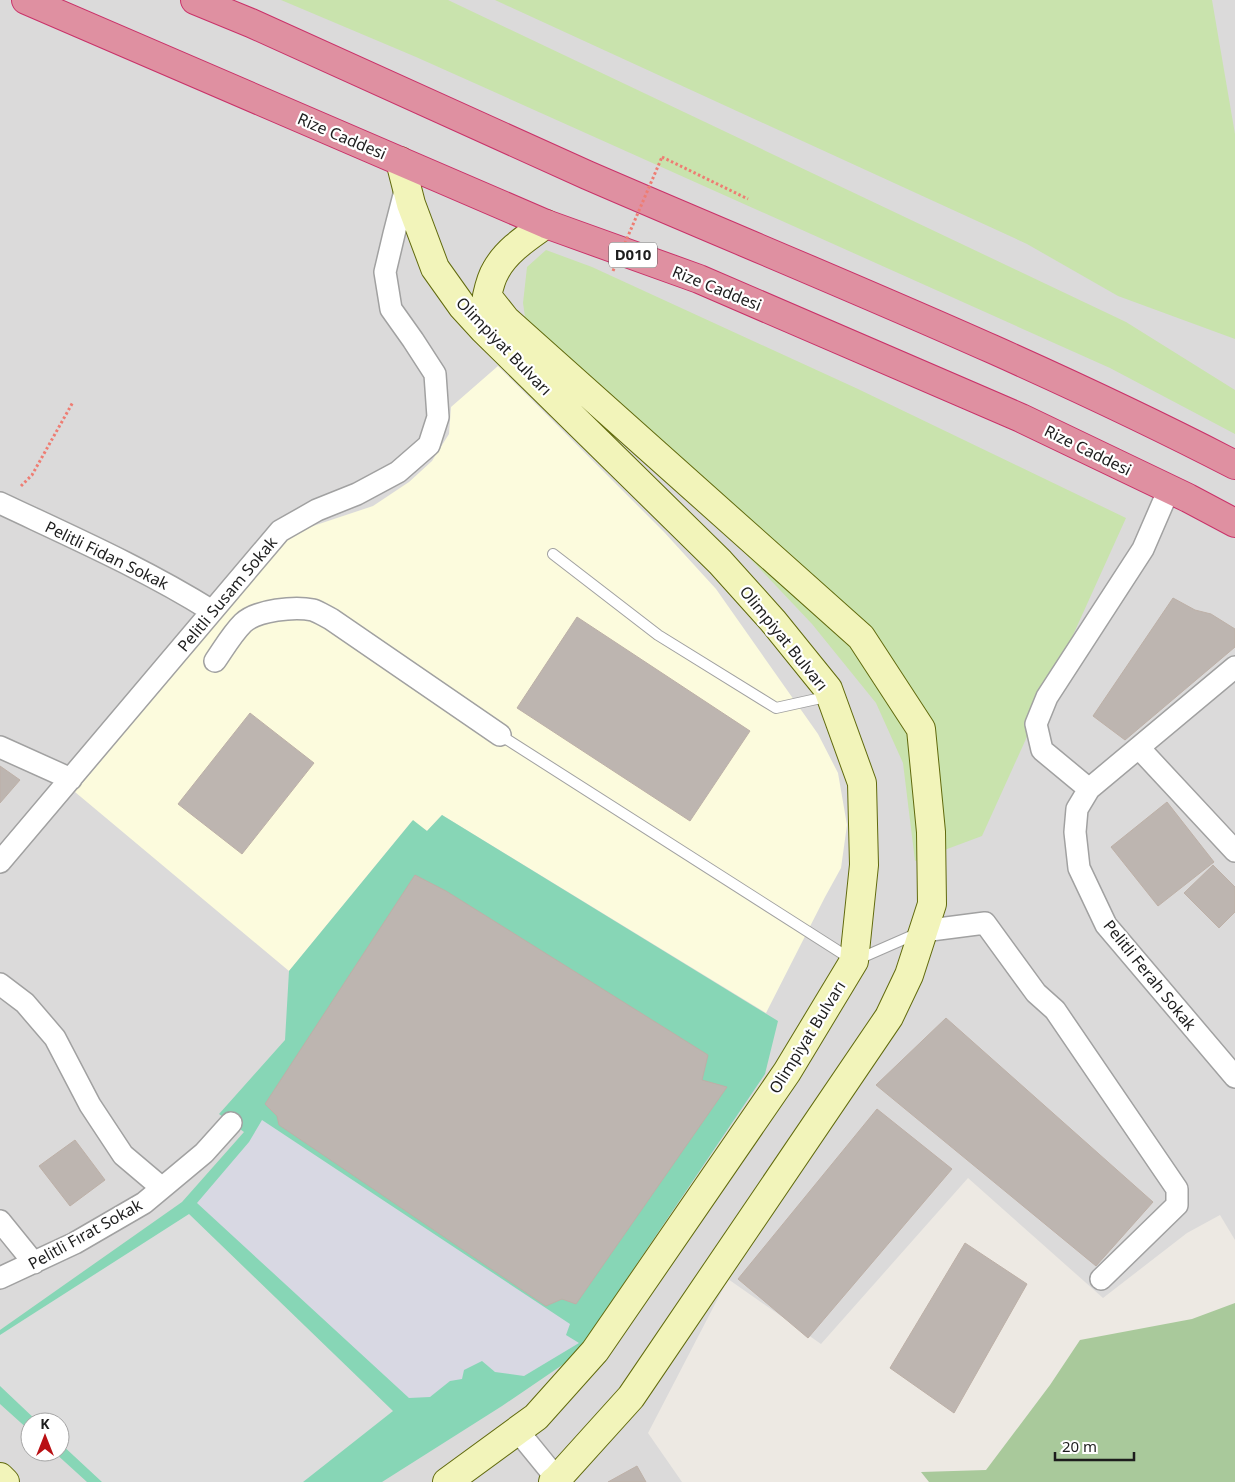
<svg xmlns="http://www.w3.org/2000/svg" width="1235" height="1482" font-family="'Noto Sans',sans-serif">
	<rect width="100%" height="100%" fill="#ede9e3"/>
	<path fill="#dbdada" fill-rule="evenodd" d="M 0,0 L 1235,0 L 1235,1240 L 1220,1215 L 1187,1233 L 1103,1298 L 968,1178 L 821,1344 L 728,1279 L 648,1433 L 682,1482 L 0,1482 ZM 30,1422 L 60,1422 L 60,1452 L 30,1452 Z"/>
	<path fill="#fcfbdd" d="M 498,366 L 664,532 L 716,589 L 818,734 L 838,773 L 847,825 L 841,868 L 825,897 L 766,1013 L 442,815 L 427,831 L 412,821 L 289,971 L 75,792 L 261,568 L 295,532 L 373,506 L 409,482 L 432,461 L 449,434 L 451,407 Z"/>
	<path fill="#c9e3ad" d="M 281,0 L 448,0 L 1126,322 L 1235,390 L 1235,434 L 1110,368 L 416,57 Z
		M 495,0 L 1212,0 L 1235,134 L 1235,339 L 1118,296 L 1027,244 Z
		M 546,250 L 592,267 L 858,389 L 1126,518 L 982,836 L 915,861 L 903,763 L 876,703 L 812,624 L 745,553 L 593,408 L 528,338 L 523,303 L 527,267 Z"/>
	<path fill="#a9c99b" d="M 1235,1303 L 1235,1482 L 929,1482 L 921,1472 L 986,1470 L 1050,1385 L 1080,1340 L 1192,1319 Z"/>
	<path fill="#87d6b6" d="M 442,815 L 778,1021 L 765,1074 L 574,1357 L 502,1406 L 382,1482 L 87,1482 L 54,1452 L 60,1452 L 60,1422 L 30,1422 L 30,1431 L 0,1404 L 0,1330 L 182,1202 L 244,1132 L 219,1114 L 285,1040 L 289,971 L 413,820 L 427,831 Z"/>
	<path fill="#ddd" d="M 189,1214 L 393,1411 L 303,1482 L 102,1482 L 60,1443 L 60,1422 L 38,1422 L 0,1386 L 0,1335 Z"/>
	<path fill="#d8d8e3" d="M 262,1120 L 570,1324 L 566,1335 L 579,1343 L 524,1376 L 495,1372 L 482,1361 L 464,1370 L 462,1379 L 450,1381 L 430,1397 L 409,1398 L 197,1203 L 249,1142 Z"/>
	<path fill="#bdb5b0" stroke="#bdb0a7" d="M 1173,598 L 1195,610 L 1211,614 L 1235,629 L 1235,647 L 1125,740 L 1093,716 Z
		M 577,617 L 750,731 L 690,821 L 517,708 Z
		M 250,713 L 314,763 L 242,854 L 178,804 Z
		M 0,766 L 20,780 L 0,803 Z
		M 1167,802 L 1214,862 L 1158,906 L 1111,847 Z
		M 1213,865 L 1235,887 L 1235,912 L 1219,928 L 1184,893 Z
		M 415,875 L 446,891 L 708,1055 L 702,1080 L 727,1087 L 576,1304 L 562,1299 L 546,1306 L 279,1125 L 277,1116 L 265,1104 Z
		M 946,1018 L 1153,1202 L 1096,1266 L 876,1085 Z
		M 877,1109 L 952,1169 L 808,1338 L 738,1279 Z
		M 75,1140 L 105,1180 L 70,1206 L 39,1166 Z
		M 965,1243 L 1027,1284 L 954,1413 L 890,1368 Z
		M 637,1466 L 646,1482 L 608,1482 Z"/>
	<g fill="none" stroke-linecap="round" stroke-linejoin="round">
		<g stroke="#a1a1a1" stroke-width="12">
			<path id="lane" d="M 553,554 L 658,635 L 776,708 L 830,696
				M 500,735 L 854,961 L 918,933"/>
		</g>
		<g stroke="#a1a1a1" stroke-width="24">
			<path id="street" d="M 0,503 C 72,537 145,569 212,611
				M 215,661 C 224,648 232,634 243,623 C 257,610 295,606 313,610 C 319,612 325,616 331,619 L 500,735
				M 1235,667 L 1089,789 L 1077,809 L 1075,832 L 1079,868 L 1106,925 L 1235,1077
				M 0,747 L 71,779
				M 1139,748 L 1235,851
				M 1089,789 L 1042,750 L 1036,724 L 1047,697 L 1143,549 L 1169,489
				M 0,862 L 280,531 L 317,510 L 357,494 L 398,472 L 429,445 L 438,417 L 435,374 L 413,340 L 391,309 L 385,272 L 394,234 L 406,187
				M 923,931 L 985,923 L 1036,993 L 1055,1010 L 1177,1189 L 1177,1205 L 1101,1279
				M 0,984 L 25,1003 L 55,1038 L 90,1105 L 123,1155 L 162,1188
				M 0,1221 L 34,1263
				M 0,1278 L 75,1243 L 144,1203 L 204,1153 L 231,1123
				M 517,1430 L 557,1479 L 557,1482"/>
		</g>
		<g stroke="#616a0d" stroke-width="30">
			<path id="secondary" d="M 400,161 L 411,204 L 435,268 L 462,306 L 484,330 L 720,562 L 773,621 L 828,689 L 862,783 L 864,865 L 854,961 L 787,1072 L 595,1351 L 536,1417 L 447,1482
				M 546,224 C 528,237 507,250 496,270 C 491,278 489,287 487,296 L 506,320 L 861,637 L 921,729 L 931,832 L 932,904 L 909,975 L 889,1017 L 631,1397 L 557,1479 L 553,1482
				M 0,1477 L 5,1482"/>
		</g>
		<g stroke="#c93269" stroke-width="30">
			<path id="highway" d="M 26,0 L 546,224 L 699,279 L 1021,418 L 1188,498 L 1235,523
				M 195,0 L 251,23 C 363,74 475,125 587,175 C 804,269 1024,356 1235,465"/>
		</g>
		<path stroke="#ee7d73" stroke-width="3" stroke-dasharray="2.5 2.5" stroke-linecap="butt" d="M 662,157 L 748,199
			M 21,486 L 32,475 L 73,402"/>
		<use href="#lane" stroke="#fff" stroke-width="10"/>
		<use href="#street" stroke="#fff" stroke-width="21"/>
		<use href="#secondary" stroke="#f2f4ba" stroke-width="28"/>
		<use href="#highway" stroke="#df90a1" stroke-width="28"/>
		<path stroke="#ee7d73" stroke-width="3" stroke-dasharray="2.5 2.5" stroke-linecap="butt" d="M 613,271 L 662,157"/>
	</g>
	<g text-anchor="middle" stroke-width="4.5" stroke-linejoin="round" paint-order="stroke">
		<rect fill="#fff" stroke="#616161" stroke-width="1" x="609" y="242.5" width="48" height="25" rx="4"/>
		<g font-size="15" font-weight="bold" fill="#1d1d1d">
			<text x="633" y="260">D010</text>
		</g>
		<g font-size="16" fill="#1d1d1d" stroke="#fff">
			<text transform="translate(342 136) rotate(23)" y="6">Rize Caddesi</text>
			<text transform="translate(717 288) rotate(22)" y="6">Rize Caddesi</text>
			<text transform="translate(504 346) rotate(46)" y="6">Olimpiyat Bulvarı</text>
			<text transform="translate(1088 450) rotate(26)" y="6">Rize Caddesi</text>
			<text transform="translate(107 555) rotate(26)" y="6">Pelitli Fidan Sokak</text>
			<text transform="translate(227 594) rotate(-50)" y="6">Pelitli Susam Sokak</text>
			<text transform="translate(784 638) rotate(51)" y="6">Olimpiyat Bulvarı</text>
			<text transform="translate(1150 975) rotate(51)" y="6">Pelitli Ferah Sokak</text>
			<text transform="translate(807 1037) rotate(-58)" y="6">Olimpiyat Bulvarı</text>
			<text transform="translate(85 1234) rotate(-29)" y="6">Pelitli Fırat Sokak</text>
		</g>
	</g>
	<g transform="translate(45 1437)"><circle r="24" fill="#ffffff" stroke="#a5a5a5"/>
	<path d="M0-4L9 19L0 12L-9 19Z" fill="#b91014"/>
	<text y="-8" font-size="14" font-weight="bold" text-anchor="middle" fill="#1d1d1d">K</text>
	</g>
	<path d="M1055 1452v8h79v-8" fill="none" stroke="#1d1d1d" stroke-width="2.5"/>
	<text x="1062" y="1452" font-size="15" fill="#1d1d1d" stroke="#ffffff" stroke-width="4" paint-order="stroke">20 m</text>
</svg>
